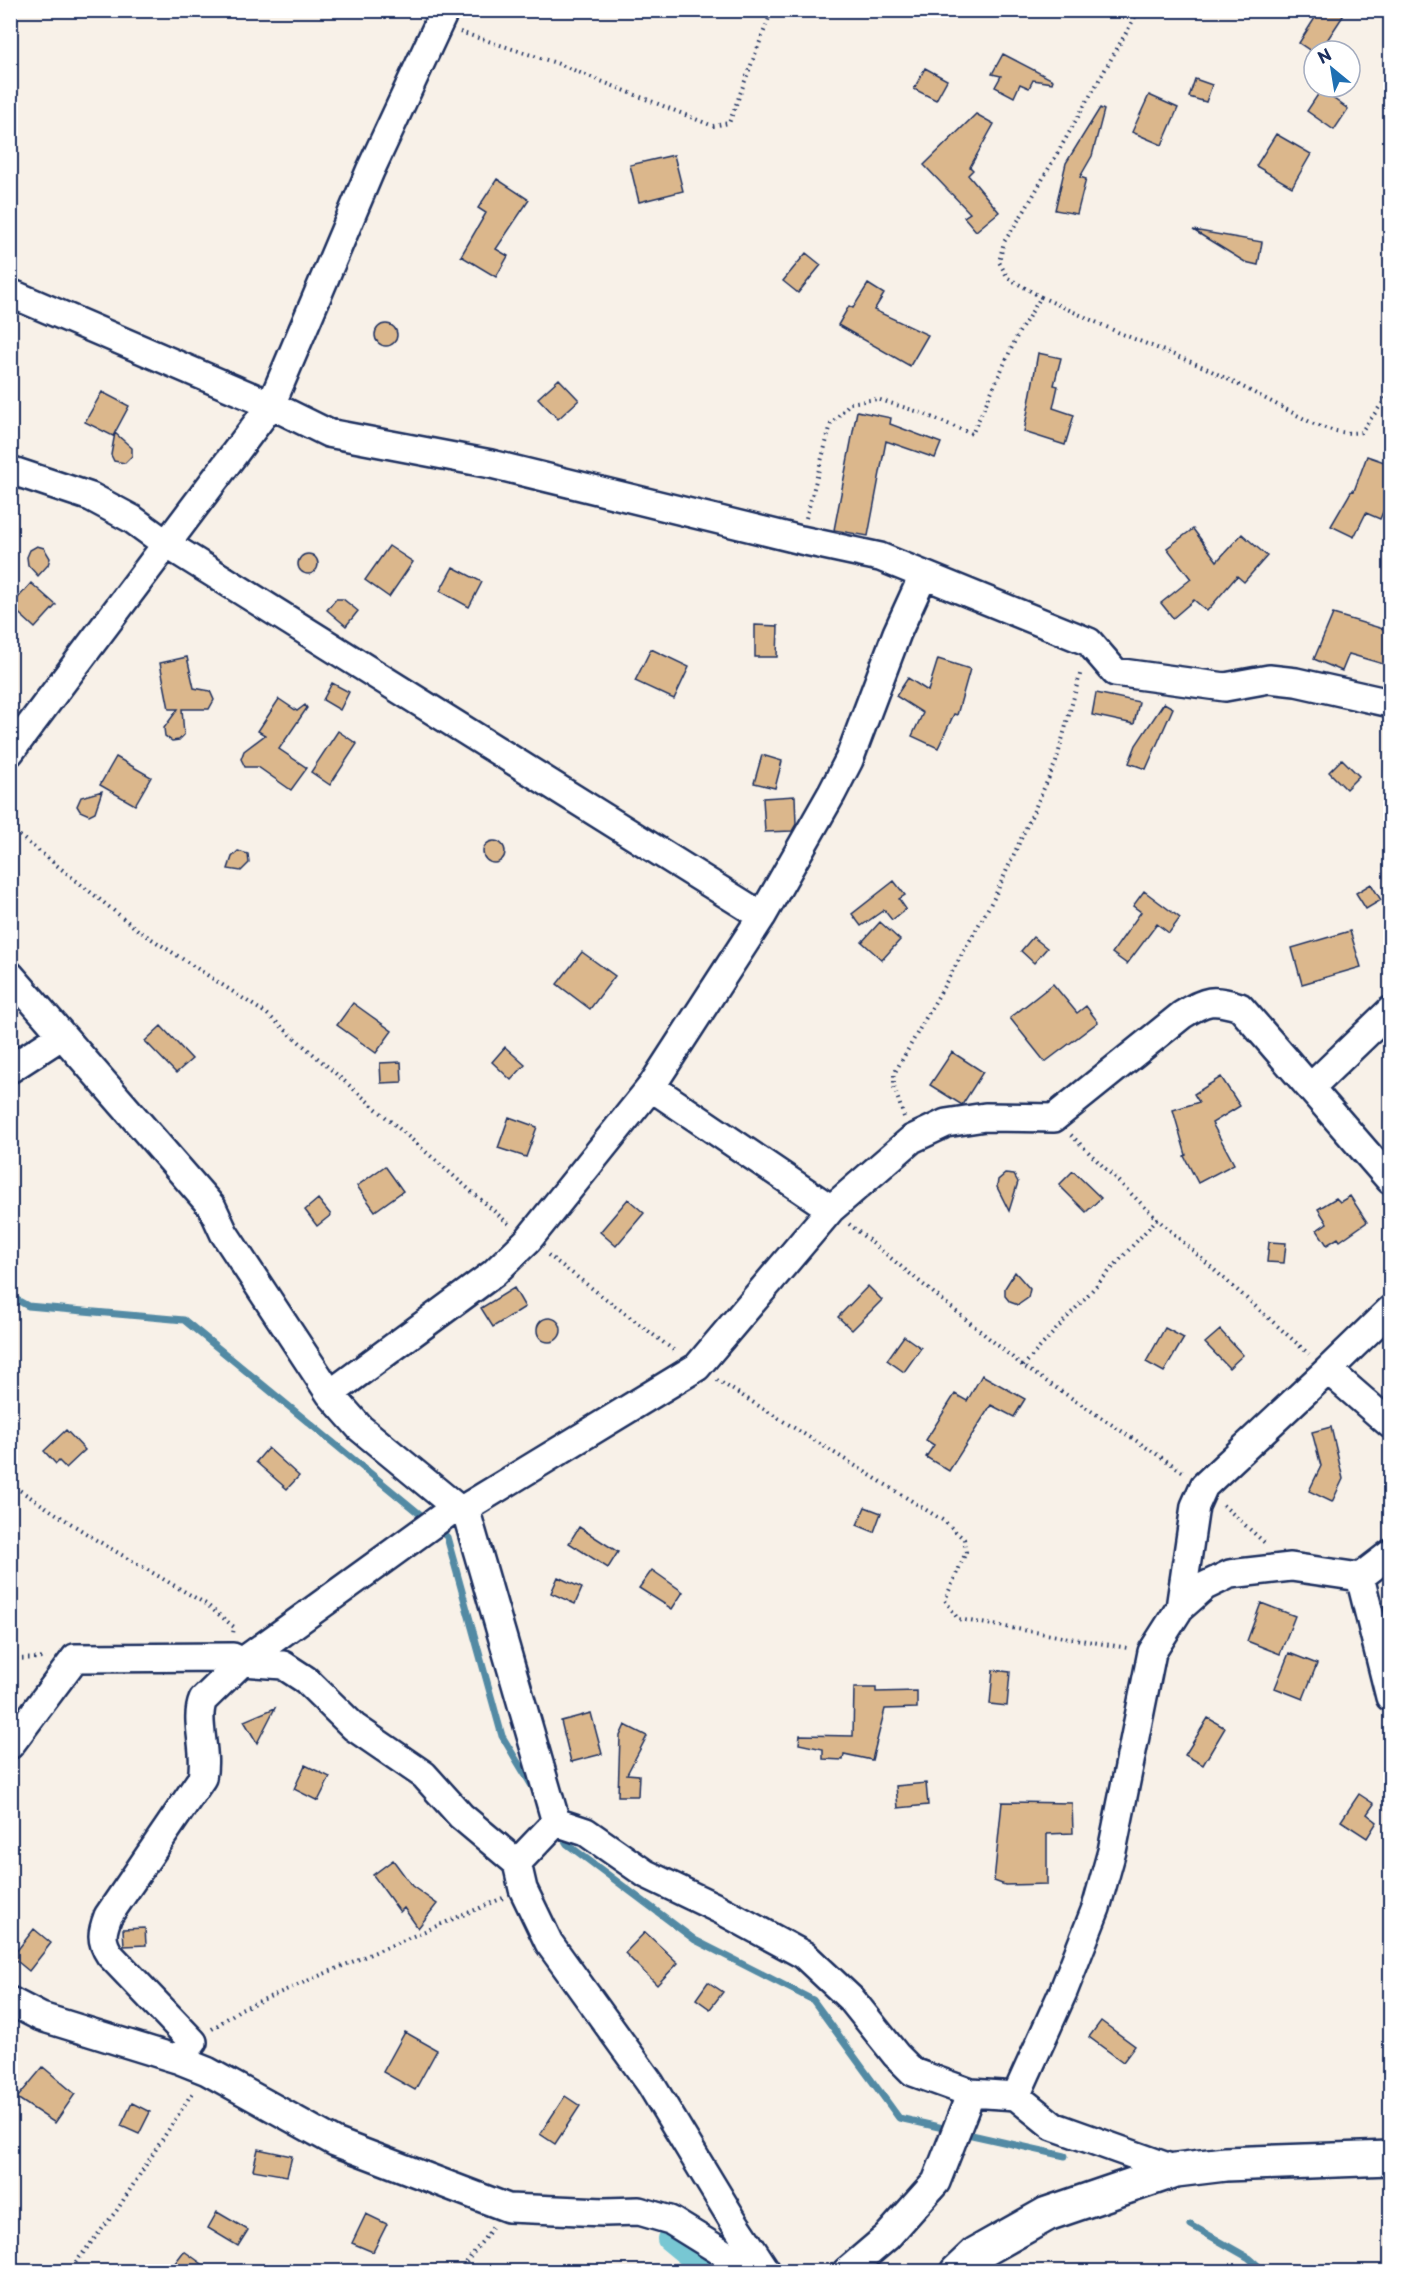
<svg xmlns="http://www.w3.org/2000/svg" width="1401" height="2282" font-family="'Playpen Sans',sans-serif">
	<rect width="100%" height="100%" fill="#f8f1e8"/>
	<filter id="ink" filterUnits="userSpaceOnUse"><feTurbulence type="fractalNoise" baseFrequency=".0167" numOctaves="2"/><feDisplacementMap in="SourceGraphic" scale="12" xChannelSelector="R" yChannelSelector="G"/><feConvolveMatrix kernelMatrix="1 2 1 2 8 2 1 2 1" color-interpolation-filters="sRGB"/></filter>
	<g filter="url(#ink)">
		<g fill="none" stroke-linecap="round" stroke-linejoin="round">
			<path stroke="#538aa4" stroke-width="7" d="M 10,1296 L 28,1306 L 184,1320 L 427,1520
				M 438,1529 L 447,1537 L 502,1736 L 535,1791
				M 559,1831 L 567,1844 L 695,1940 L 813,2000 L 899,2118 L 952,2130
				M 963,2133 L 1065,2156
				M 1191,2225 L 1249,2258 L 1265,2272"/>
			<path stroke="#78c7d3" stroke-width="24" d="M 669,2239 L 709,2272"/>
		</g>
		<path fill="#dbb78c" stroke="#1b2f5e" stroke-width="1.5" d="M 1320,10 L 1347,10 L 1320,51 L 1314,51 L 1314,53 L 1299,43 Z
			M 1003,54 L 1053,80 L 1052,83 L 1033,80 L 1029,88 L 1020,84 L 1014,97 L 995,87 L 1001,76 L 992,74 Z
			M 925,68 L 947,80 L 936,100 L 914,89 Z
			M 1195,79 L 1212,85 L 1206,102 L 1189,97 Z
			M 1321,90 L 1348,109 L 1334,130 L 1307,111 Z
			M 1149,95 L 1178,108 L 1162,145 L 1132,132 Z
			M 1100,108 L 1104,110 L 1092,156 L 1080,177 L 1086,179 L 1077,214 L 1055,210 L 1066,163 Z
			M 976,114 L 994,124 L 970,167 L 973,170 L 968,175 L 999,212 L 976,231 L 964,217 L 970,213 L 924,165 Z
			M 1276,134 L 1311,154 L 1292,187 L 1256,166 Z
			M 674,155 L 683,191 L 639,202 L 630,165 Z
			M 497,179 L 529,200 L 496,249 L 508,256 L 496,277 L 461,256 L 486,213 L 478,208 Z
			M 1193,230 L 1262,242 L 1258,265 L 1245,262 Z
			M 806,253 L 821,265 L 798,293 L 783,281 Z
			M 868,284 L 884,294 L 874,310 L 928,335 L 910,366 L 838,325 L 849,306 L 853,308 Z
			M375 335a11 11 0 1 1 22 0a11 11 0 1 1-22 0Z
			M 1038,353 L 1061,358 L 1054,385 L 1058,386 L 1053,408 L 1074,415 L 1065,445 L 1024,432 Z
			M 559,379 L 579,400 L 558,419 L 538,398 Z
			M 102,392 L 129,406 L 113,436 L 85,422 Z
			M 857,411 L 891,418 L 890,424 L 941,443 L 935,458 L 886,441 L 868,536 L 834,530 Z
			M 115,433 L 132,448 L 132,456 L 125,463 L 114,461 L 111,455 Z
			M 1367,456 L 1390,464 L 1390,495 L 1380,519 L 1366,513 L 1354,537 L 1331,526 L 1352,490 L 1354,491 Z
			M 1193,529 L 1217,561 L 1242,534 L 1267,556 L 1244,582 L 1237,576 L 1207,611 L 1194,600 L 1173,618 L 1161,603 L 1191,579 L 1167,548 Z
			M 37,546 L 44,548 L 50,558 L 48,565 L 38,576 L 28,565 L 27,557 L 30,550 Z
			M 389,546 L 413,562 L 389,597 L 365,580 Z
			M298 564a10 10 0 1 1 20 0a10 10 0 1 1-20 0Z
			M 453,567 L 482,582 L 469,607 L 440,591 Z
			M 31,583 L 56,605 L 35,628 L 11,606 Z
			M 336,599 L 343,599 L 358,611 L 346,626 L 327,610 Z
			M 1333,614 L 1390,631 L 1390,666 L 1349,654 L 1342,671 L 1314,659 Z
			M 755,625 L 778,626 L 777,657 L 755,657 Z
			M 651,649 L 689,667 L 674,699 L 635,681 Z
			M 187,657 L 194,688 L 210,691 L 214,700 L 209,709 L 182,709 L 184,735 L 179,740 L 172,741 L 165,736 L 164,728 L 178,709 L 169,709 L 160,663 Z
			M 938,659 L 970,669 L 957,715 L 954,714 L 938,748 L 912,736 L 923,713 L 896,696 L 908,678 L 928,691 Z
			M 332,683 L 349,692 L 340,710 L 323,700 Z
			M 1096,693 L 1139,702 L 1134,724 L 1092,715 Z
			M 279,699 L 297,711 L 305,705 L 307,708 L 279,749 L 307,768 L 291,790 L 258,767 L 245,767 L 241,759 L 244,751 L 265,735 L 258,731 Z
			M 1164,703 L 1173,708 L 1146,769 L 1129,763 L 1136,745 Z
			M 338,731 L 357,744 L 330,785 L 311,772 Z
			M 762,755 L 782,761 L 775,788 L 754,783 Z
			M 116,757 L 151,777 L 135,805 L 100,785 Z
			M 1342,759 L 1359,776 L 1346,789 L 1329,772 Z
			M 102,791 L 95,812 L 89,815 L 80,811 L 77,806 L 81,797 Z
			M 795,796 L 796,824 L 792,831 L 765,832 L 763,798 Z
			M483 852a11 11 0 1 1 22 0a11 11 0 1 1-22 0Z
			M 238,851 L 248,854 L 249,863 L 241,871 L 228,869 L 232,857 Z
			M 894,881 L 905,895 L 899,899 L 906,909 L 892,920 L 884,910 L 861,926 L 852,914 Z
			M 1371,884 L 1381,900 L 1366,909 L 1356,893 Z
			M 1144,891 L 1180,918 L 1169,933 L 1157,924 L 1127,964 L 1112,953 L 1141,912 L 1133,906 Z
			M 880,922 L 900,940 L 882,960 L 862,942 Z
			M 1350,931 L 1361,967 L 1302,984 L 1292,948 Z
			M 1033,937 L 1047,948 L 1034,963 L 1021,951 Z
			M 582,952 L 615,976 L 590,1009 L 557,984 Z
			M 1053,984 L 1077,1013 L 1086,1006 L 1098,1022 L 1045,1062 L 1010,1018 Z
			M 353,1003 L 392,1031 L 376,1053 L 337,1025 Z
			M 161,1026 L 192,1059 L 176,1073 L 145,1041 Z
			M 505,1047 L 525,1065 L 511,1080 L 492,1062 Z
			M 952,1052 L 983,1072 L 962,1105 L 930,1085 Z
			M 401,1062 L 402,1082 L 381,1083 L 380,1063 Z
			M 1221,1077 L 1240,1106 L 1212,1123 L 1234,1164 L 1198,1183 L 1184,1156 L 1186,1155 L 1173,1110 L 1199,1102 L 1194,1094 Z
			M 509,1117 L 537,1127 L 526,1157 L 498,1148 Z
			M 385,1166 L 403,1191 L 375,1211 L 357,1186 Z
			M 1073,1171 L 1101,1198 L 1086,1212 L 1059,1185 Z
			M 1005,1174 L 1014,1175 L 1018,1182 L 1009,1211 L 997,1187 L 998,1180 Z
			M 1350,1196 L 1367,1222 L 1340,1241 L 1338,1238 L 1327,1245 L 1317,1230 L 1327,1223 L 1318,1209 L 1336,1198 L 1340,1202 Z
			M 318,1199 L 331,1215 L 317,1226 L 305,1210 Z
			M 628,1199 L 644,1213 L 616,1246 L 600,1232 Z
			M 1269,1242 L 1286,1243 L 1284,1263 L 1267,1262 Z
			M 1015,1272 L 1030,1289 L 1028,1298 L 1018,1305 L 1010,1302 L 1005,1296 L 1005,1288 Z
			M 868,1286 L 882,1300 L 852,1330 L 838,1317 Z
			M 514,1288 L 525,1307 L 493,1327 L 481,1308 Z
			M537 1330a12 12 0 1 1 24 0a12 12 0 1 1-24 0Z
			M 1165,1328 L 1184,1338 L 1164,1372 L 1146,1362 Z
			M 1220,1330 L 1243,1355 L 1229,1368 L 1205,1343 Z
			M 904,1336 L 921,1348 L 904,1372 L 887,1360 Z
			M 982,1375 L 1025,1399 L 1014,1417 L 991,1405 L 949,1471 L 926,1457 L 934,1445 L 926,1440 L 955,1394 L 967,1401 Z
			M 1331,1427 L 1343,1479 L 1332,1502 L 1309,1491 L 1321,1466 L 1312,1432 Z
			M 66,1430 L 85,1450 L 66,1468 L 59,1461 L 56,1464 L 44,1451 Z
			M 268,1448 L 299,1476 L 287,1489 L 256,1462 Z
			M 865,1507 L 881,1513 L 874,1532 L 857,1525 Z
			M 579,1527 L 618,1552 L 608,1568 L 569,1543 Z
			M 652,1570 L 683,1592 L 672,1609 L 639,1588 Z
			M 558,1577 L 582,1588 L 575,1604 L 551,1593 Z
			M 1261,1603 L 1295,1616 L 1280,1654 L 1247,1641 Z
			M 1289,1653 L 1317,1664 L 1303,1699 L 1275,1688 Z
			M 993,1670 L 1010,1672 L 1007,1706 L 990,1704 Z
			M 854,1688 L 876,1688 L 876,1692 L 917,1691 L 917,1708 L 885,1709 L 872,1760 L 844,1754 L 843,1760 L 823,1759 L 823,1749 L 799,1744 L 800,1735 L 853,1736 Z
			M 275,1708 L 257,1743 L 244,1721 Z
			M 591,1713 L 602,1754 L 571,1762 L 561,1721 Z
			M 1208,1718 L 1225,1728 L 1203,1765 L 1185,1755 Z
			M 625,1725 L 647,1736 L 627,1774 L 639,1775 L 638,1796 L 618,1796 L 620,1736 Z
			M 305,1765 L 330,1777 L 318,1801 L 294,1789 Z
			M 926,1783 L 928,1805 L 898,1808 L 896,1786 Z
			M 1359,1794 L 1374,1804 L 1367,1814 L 1377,1822 L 1367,1838 L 1341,1821 Z
			M 1002,1802 L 1072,1803 L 1073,1833 L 1047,1834 L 1047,1884 L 1005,1885 L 994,1881 Z
			M 393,1860 L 412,1886 L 437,1904 L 418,1928 L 404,1908 L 400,1912 L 373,1875 Z
			M 145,1928 L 146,1945 L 124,1946 L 123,1929 Z
			M 34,1929 L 51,1943 L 29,1971 L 12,1957 Z
			M 645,1932 L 678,1963 L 657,1985 L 625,1953 Z
			M 708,1982 L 723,1992 L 710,2009 L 696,1999 Z
			M 1101,2021 L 1135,2046 L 1123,2062 L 1089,2037 Z
			M 405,2032 L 437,2050 L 415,2090 L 383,2072 Z
			M 43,2067 L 75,2094 L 55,2123 L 17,2098 Z
			M 565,2096 L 580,2106 L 555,2144 L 540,2134 Z
			M 132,2103 L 150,2112 L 139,2134 L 121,2126 Z
			M 258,2149 L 292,2156 L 287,2176 L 253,2170 Z
			M 217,2212 L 248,2230 L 238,2246 L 208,2228 Z
			M 366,2214 L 387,2224 L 373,2252 L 352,2243 Z
			M 184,2251 L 212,2271 L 169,2271 Z"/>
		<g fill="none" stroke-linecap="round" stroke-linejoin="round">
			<g stroke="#1b2f5e" stroke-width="32">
				<path id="street" d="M 10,293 L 271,405 L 328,433 L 491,464 L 801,540 L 880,557 L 1089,642 L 1115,672 L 1225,687 L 1269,679 L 1296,682 L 1390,703
					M 10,470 L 91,497 L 132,519 L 165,543 L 762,916
					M 10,752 L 271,405 L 370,171 L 445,10
					M 10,975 L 212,1207 L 224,1233 L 330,1394 L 360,1428 L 456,1507 L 465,1508 L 556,1822
					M 10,1069 L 61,1036
					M 1310,1088 L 1390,1011
					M 831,1209 L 912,1139 L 946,1123 L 985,1117 L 1054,1118 L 1182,1015 C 1206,1000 1213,998 1240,1007 L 1390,1180
					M 1390,1310 L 1328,1370 L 1390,1424
					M 330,1394 L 494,1273 L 528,1240 L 651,1087
					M 465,1508 L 697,1367 L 831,1209 L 651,1087 L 762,916 L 832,793 L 849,760 L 897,633 L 923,576
					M 1360,1577 L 1390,1697
					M 1180,1608 L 1195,1506 L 1204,1486 L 1328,1370
					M 10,1745 L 75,1658 L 233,1657 L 242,1662 L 283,1665 L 306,1680 L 354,1727 L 424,1775 L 461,1816 L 517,1863 L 523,1889 L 549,1943 L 650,2083 L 734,2222 L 767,2272
					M 556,1822 L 586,1832 L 646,1874 L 719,1909 L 804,1955 L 852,2000 L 896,2055 L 913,2072 L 971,2093 L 1016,2096 L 1053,2126 L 1176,2170
					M 517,1863 L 556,1822
					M 10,2001 L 41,2017 L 177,2059 L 207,2071 L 335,2142 L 508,2208 L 604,2212 L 639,2211 L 670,2220 L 754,2272
					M 177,2059 L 193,2042 L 110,1955 C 100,1940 102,1932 108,1916 L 202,1778 C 208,1751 194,1721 203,1700 L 242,1662 L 456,1507
					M 1016,2096 L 1063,1992 L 1096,1908 L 1112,1851 L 1152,1652 L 1180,1608 L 1205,1586 L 1230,1574 L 1291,1567 L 1360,1577 L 1390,1554
					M 846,2272 L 887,2237 L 936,2182 L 971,2093"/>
			</g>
			<g stroke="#1b2f5e" stroke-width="38">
				<path id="secondary" d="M 957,2272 L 976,2254 L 1047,2214 L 1176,2170 L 1225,2164 L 1390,2158"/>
			</g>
			<path stroke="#1b2f5e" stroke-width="4" stroke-dasharray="1.5 4.5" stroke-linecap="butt" d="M 460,32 L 556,63 L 713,126 L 729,123 L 772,10
				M 1041,297 L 1008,278 L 999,262 L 1004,242 L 1025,210 L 1139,10
				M 806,518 L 831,424 L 850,403 L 877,399 L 919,412 L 972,434 L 1018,334 L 1041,297 L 1122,334 L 1206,368 L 1316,425 C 1331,430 1345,435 1361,432 L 1390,393
				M 10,828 L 138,930 L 267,1014 L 509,1224
				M 904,1117 L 894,1087 L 894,1074 L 994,898 L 1056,762 L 1081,671
				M 1071,1135 L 1157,1219
				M 849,1224 L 1023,1366 L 1185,1473
				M 548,1255 L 676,1352
				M 1023,1366 L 1157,1219 L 1309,1354
				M 717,1380 L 944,1521 L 964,1539 L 966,1552 L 945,1600 L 958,1619 L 1128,1648
				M 10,1484 L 98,1541 L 206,1604 L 234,1627 L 233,1634
				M 1223,1505 L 1266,1544
				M 10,1659 L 46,1658
				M 212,2029 L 241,2009 L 503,1898
				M 68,2272 L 117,2210 L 194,2090
				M 459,2272 L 493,2227"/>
			<use href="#street" stroke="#fff" stroke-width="27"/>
			<use href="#secondary" stroke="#fff" stroke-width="33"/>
		</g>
	</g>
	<rect width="1401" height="2282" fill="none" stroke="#fff" stroke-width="36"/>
	<rect x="18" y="18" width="1365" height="2246" fill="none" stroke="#1b2f5e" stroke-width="2" filter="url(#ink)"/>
	<g transform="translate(1332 69) rotate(330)"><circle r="28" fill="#ffffff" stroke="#a4acbf" stroke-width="1.5"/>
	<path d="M0-4.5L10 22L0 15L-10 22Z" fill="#1f6fb2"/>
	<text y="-9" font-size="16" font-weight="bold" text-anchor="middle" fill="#1b2f5e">N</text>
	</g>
</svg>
